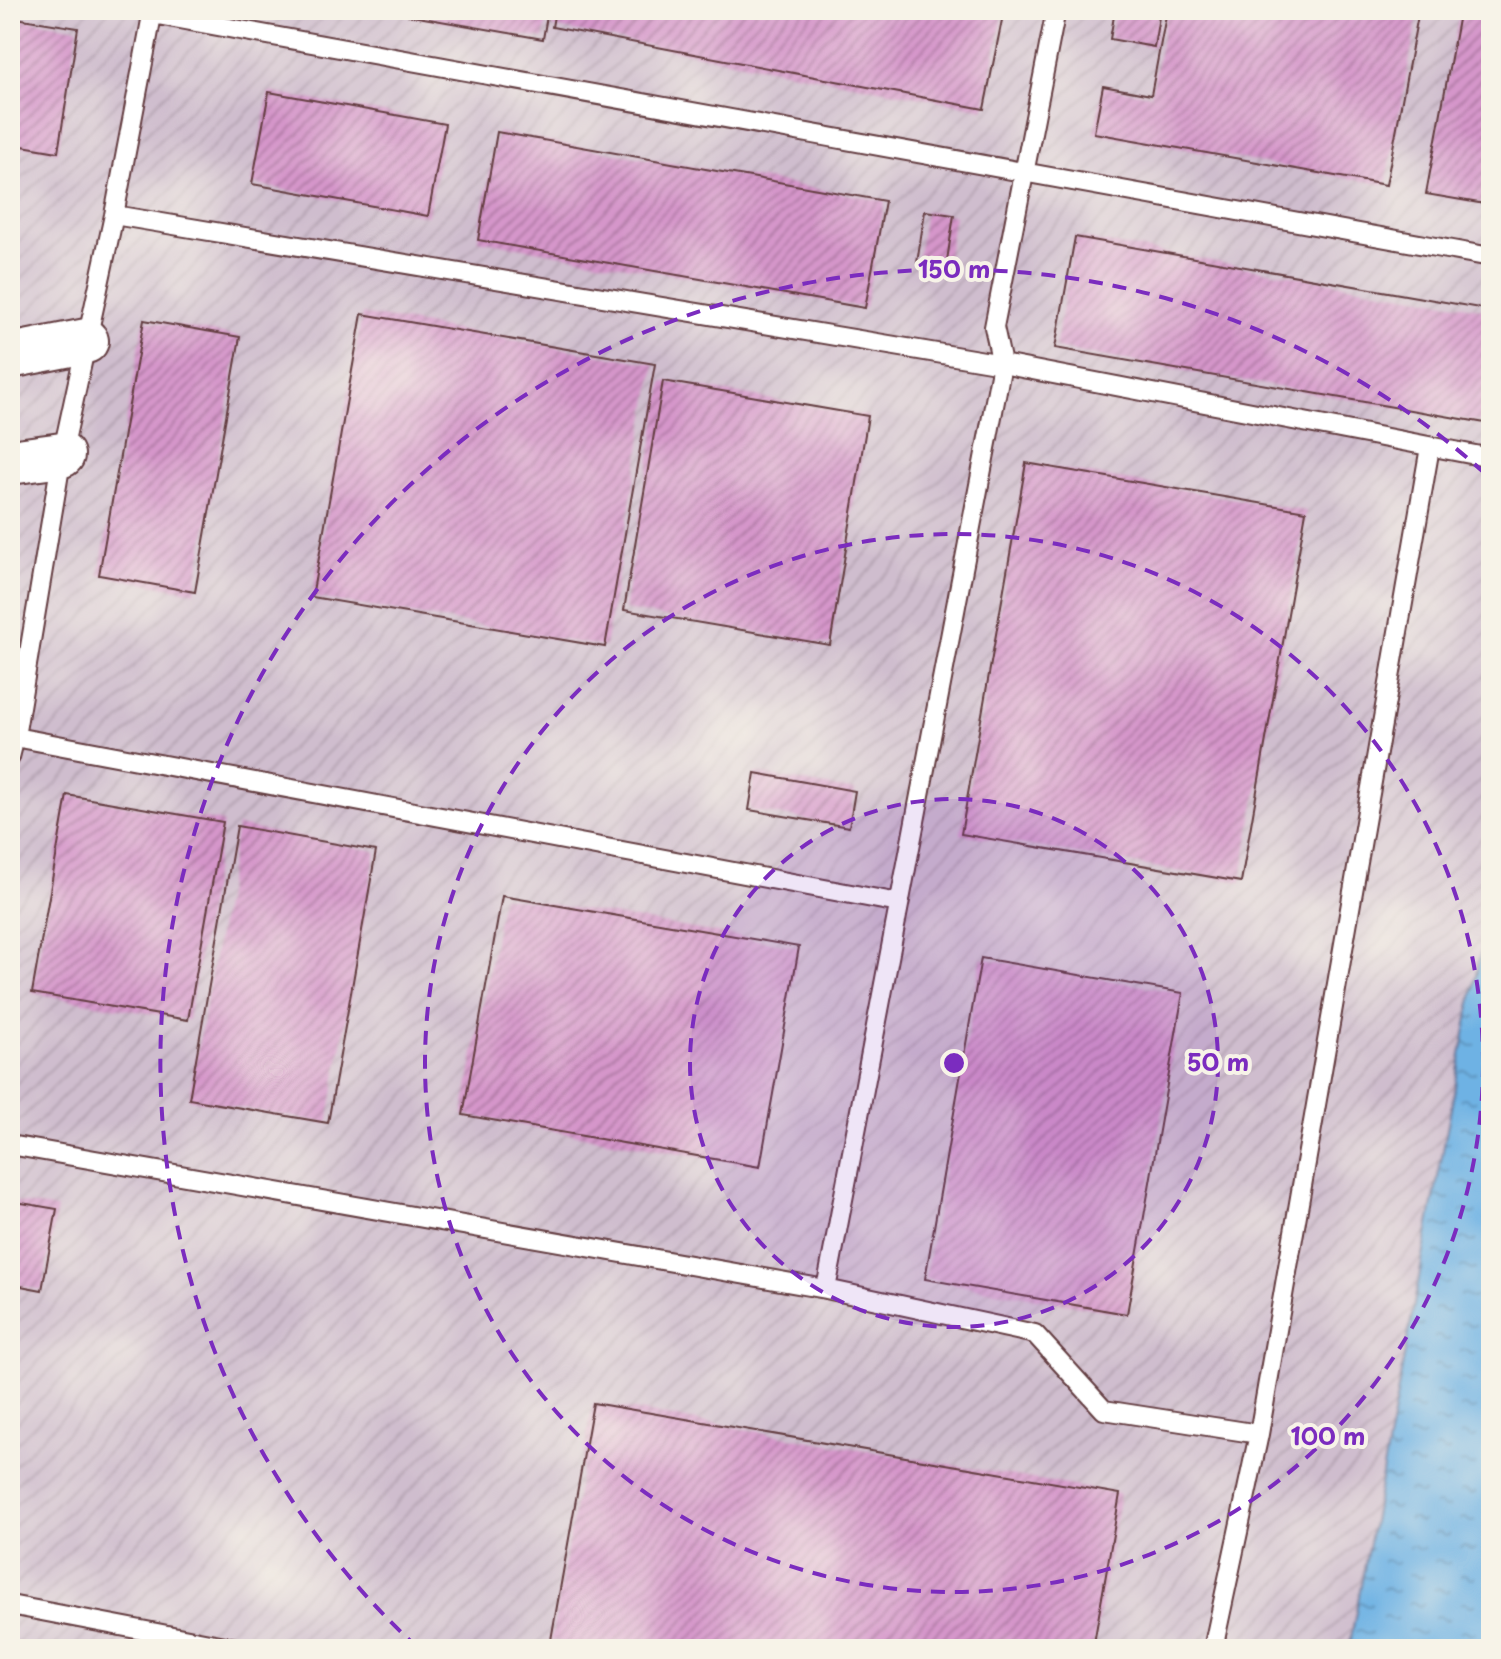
<svg xmlns="http://www.w3.org/2000/svg" width="1501" height="1659" font-family="'Playpen Sans',sans-serif">
	<defs>
		<pattern id="industrial-furrows" width="10" height="10" patternUnits="userSpaceOnUse" patternTransform="scale(2)"><rect width="10" height="10" fill="#cfbdce"/><path d="M-1 1l2-2M0 10L10 0M9 11l2-2" fill="none" stroke="#b3a2b1"/></pattern>
		<pattern id="water-ripples" width="26" height="14" patternUnits="userSpaceOnUse" patternTransform="scale(2)"><rect width="26" height="14" fill="#6eb2e4"/><path d="M2 4q2-2 4 0t4 0M15 11q2-2 4 0t4 0" fill="none" stroke="#5c90b9"/></pattern>
		<pattern id="building-hatch" width="6" height="6" patternUnits="userSpaceOnUse" patternTransform="scale(2)"><rect width="6" height="6" fill="#d596ca"/><path d="M-1 1l2-2M0 6l6-6M5 7l2-2" fill="none" stroke="#af7aa4"/></pattern>
	</defs>
	<rect width="100%" height="100%" fill="#f7f3e8"/>
	<filter id="ink" filterUnits="userSpaceOnUse"><feTurbulence type="fractalNoise" baseFrequency=".0125" numOctaves="2"/><feDisplacementMap in="SourceGraphic" scale="16" xChannelSelector="R" yChannelSelector="G"/><feConvolveMatrix kernelMatrix="1 2 1 2 8 2 1 2 1" color-interpolation-filters="sRGB"/></filter>
	<filter id="wash" filterUnits="userSpaceOnUse"><feTurbulence type="fractalNoise" baseFrequency=".006" numOctaves="4" result="noise"/><feDisplacementMap in="SourceGraphic" scale="32" xChannelSelector="R" yChannelSelector="G"/><feGaussianBlur stdDeviation="1.8" result="paint"/><feColorMatrix in="noise" values="0 0 0 0 0 0 0 0 0 0 0 0 0 0 0 0 0 1.4 0 .05"/><feComposite in="paint" operator="in"/></filter>
	<g filter="url(#wash)">
		<rect width="100%" height="100%" fill="#eedebc"/>
		<path fill="url(#industrial-furrows)" d="M 10,10 L 1491,10 L 1491,896 L 1349,1649 L 31,1649 L 10,1645 Z"/>
		<path fill="url(#water-ripples)" stroke="#5c6888" stroke-width="2" d="M 1491,896 L 1491,1649 L 1349,1649 Z"/>
		<g id="blocks">
			<path fill="url(#building-hatch)" d="M 389,10 L 548,10 L 543,39 L 389,12 Z
				M 555,10 L 1004,10 L 984,109 L 552,27 Z
				M 1115,10 L 1160,10 L 1154,47 L 1110,39 Z
				M 1167,10 L 1419,10 L 1386,185 L 1094,133 L 1103,86 L 1151,95 Z
				M 1459,14 L 1491,20 L 1491,205 L 1426,194 Z
				M 10,17 L 78,28 L 58,152 L 10,144 Z
				M 269,92 L 445,124 L 428,216 L 252,184 Z
				M 497,132 L 885,201 L 865,308 L 478,240 Z
				M 925,211 L 954,215 L 946,267 L 917,263 Z
				M 1075,237 L 1491,310 L 1491,424 L 1055,348 Z
				M 362,314 L 655,364 L 605,647 L 312,597 Z
				M 144,320 L 240,337 L 195,592 L 99,575 Z
				M 663,381 L 868,416 L 830,645 L 624,610 Z
				M 1026,463 L 1306,511 L 1241,882 L 961,834 Z
				M 755,773 L 855,791 L 849,827 L 749,810 Z
				M 67,795 L 223,822 L 188,1020 L 32,993 Z
				M 237,826 L 376,851 L 328,1123 L 189,1099 Z
				M 502,896 L 799,947 L 760,1167 L 463,1115 Z
				M 981,958 L 1183,993 L 1127,1314 L 925,1279 Z
				M 10,1201 L 57,1209 L 42,1290 L 10,1284 Z
				M 593,1403 L 1120,1494 L 1093,1649 L 602,1649 L 551,1640 Z"/>
		</g>
	</g>
	<g filter="url(#ink)">
		<use href="#blocks" fill-opacity="0" stroke="#633c41" stroke-width="2"/>
		<g fill="none" stroke-linecap="round" stroke-linejoin="round">
			<g stroke="#633c41" stroke-width="22">
				<path id="service" d="M 152,14 L 1491,257
					M 114,215 L 1002,364 L 1491,458
					M 15,737 L 899,903
					M 10,757 L 15,737 L 62,455 L 114,215 L 153,10
					M 10,1145 L 826,1289 L 1035,1334 L 1104,1410 L 1259,1434
					M 826,1289 L 1002,364 L 994,327 L 1056,10
					M 10,1605 L 241,1649
					M 1213,1649 L 1259,1434 L 1430,447"/>
			</g>
			<g stroke="#633c41" stroke-width="48">
				<path id="tertiary" d="M 10,356 L 86,341
					M 10,462 L 62,455"/>
			</g>
			<use href="#service" stroke="#fff" stroke-width="18"/>
			<use href="#tertiary" stroke="#fff" stroke-width="44"/>
		</g>
	</g>
	<circle cx="954" cy="1063" r="264" fill="#7b2cbf" fill-opacity=".12"/>
	<g fill="none" stroke="#7b2cbf" stroke-width="4" stroke-dasharray="14 10">
		<circle cx="954" cy="1063" r="264"/>
		<circle cx="954" cy="1063" r="529"/>
		<path d="M418 1648A793 793 0 1 1 1490 478"/>
	</g>
	<circle cx="954" cy="1063" r="12" fill="#7b2cbf" stroke="#f7f3e8" stroke-width="4"/>
	<g font-size="24" text-anchor="middle" font-weight="bold" fill="#7b2cbf" stroke="#f7f3e8" stroke-width="8" stroke-linejoin="round" paint-order="stroke">
		<text x="954" y="278">150 m</text>
		<text x="1218" y="1071">50 m</text>
		<text x="1328" y="1445">100 m</text>
	</g>
	<rect width="1501" height="1659" fill="none" stroke="#f7f3e8" stroke-width="40"/>
</svg>
